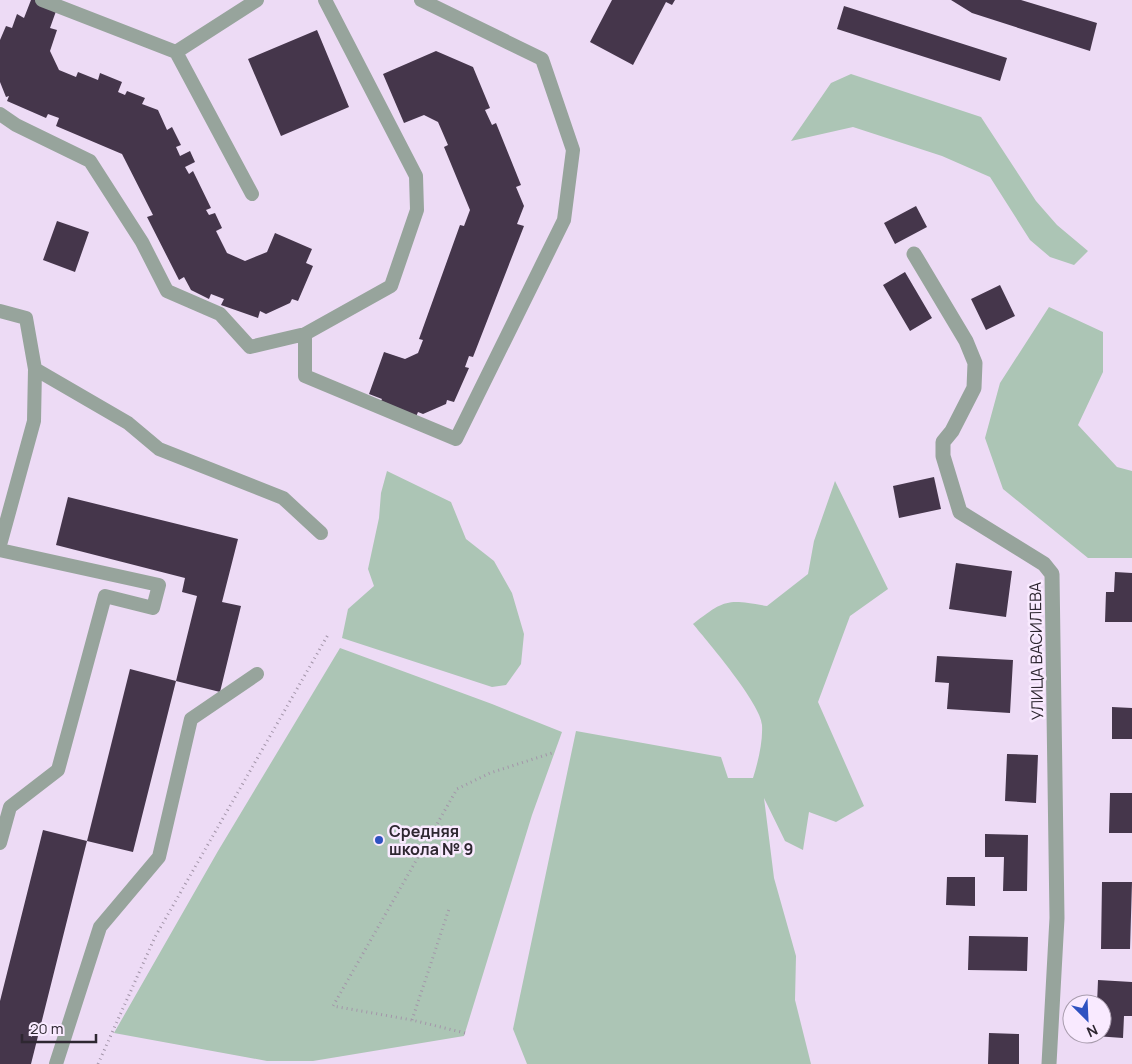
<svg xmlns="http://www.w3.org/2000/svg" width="1132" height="1064" font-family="Manrope,sans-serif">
	<rect width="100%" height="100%" fill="#eddbf5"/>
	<path fill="#acc5b5" d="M 851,74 L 981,117 L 1036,201 L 1057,225 L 1088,251 L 1074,265 L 1050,257 L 1030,240 L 990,177 L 942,156 L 853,127 L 791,141 L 831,83 Z
		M 1049,307 L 1103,332 L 1103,372 L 1078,425 L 1117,467 L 1132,471 L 1132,558 L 1088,558 L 1003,489 L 985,438 L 1000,383 Z
		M 387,471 L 451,502 L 466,539 L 494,561 L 512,593 L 524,634 L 521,664 L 506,685 L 492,687 L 342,638 L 348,609 L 374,586 L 368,569 L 379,518 L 381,493 Z
		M 835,481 L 888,589 L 850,616 L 818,702 L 864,806 L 836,822 L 809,812 L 803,850 L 785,841 L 764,798 L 774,878 L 796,956 L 795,1000 L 811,1064 L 527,1064 L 513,1029 L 576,731 L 721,757 L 728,778 L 753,778 C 758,762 763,742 762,725 C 761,704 708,642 693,624 C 725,599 727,599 767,606 L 808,574 L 814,541 Z
		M 340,648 L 492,704 L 562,732 L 532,815 L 464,1036 L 313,1061 L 267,1061 L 114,1033 L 218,851 Z"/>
	<path fill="#45364b" d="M 31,0 L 60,0 L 50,28 L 57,30 L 50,51 L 59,70 L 76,77 L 78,72 L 98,80 L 100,73 L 122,82 L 118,92 L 125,95 L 127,91 L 145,98 L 142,104 L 158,110 L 167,130 L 172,127 L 181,145 L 176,147 L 180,156 L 190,151 L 195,162 L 185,167 L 189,174 L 193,171 L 211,208 L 206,210 L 209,215 L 215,213 L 222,228 L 216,231 L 227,253 L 245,261 L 267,252 L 275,233 L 312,249 L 306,263 L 313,266 L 298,301 L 292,299 L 290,303 L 266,314 L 260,311 L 258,318 L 221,305 L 224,299 L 211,294 L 209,299 L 191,290 L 184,277 L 179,280 L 147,217 L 153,215 L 122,154 L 56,126 L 59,118 L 48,114 L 46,118 L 7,101 L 9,96 L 6,97 L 0,82 L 0,40 L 6,26 L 12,28 L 17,14 L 24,18 Z
		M 612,0 L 675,0 L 672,5 L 666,2 L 633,65 L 590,42 Z
		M 951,0 L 1021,0 L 1097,23 L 1090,51 L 972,13 Z
		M 844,6 L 1007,58 L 1000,81 L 837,29 Z
		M 317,30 L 349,107 L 281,136 L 248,59 Z
		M 436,51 L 473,67 L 490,108 L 485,110 L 492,125 L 496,123 L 521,185 L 516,187 L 524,206 L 517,224 L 524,226 L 473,357 L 469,356 L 465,367 L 469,368 L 454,402 L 447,400 L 446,404 L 423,414 L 418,412 L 415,419 L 379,405 L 382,399 L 369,394 L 384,352 L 405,359 L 418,353 L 423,340 L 419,339 L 460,225 L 464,226 L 470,210 L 444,147 L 448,145 L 438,122 L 424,115 L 404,123 L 383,74 Z
		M 916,206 L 927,227 L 895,244 L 884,223 Z
		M 57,221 L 89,232 L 75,272 L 43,260 Z
		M 905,272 L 932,318 L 910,331 L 883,285 Z
		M 1000,285 L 1015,316 L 986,330 L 971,299 Z
		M 934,477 L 941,509 L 899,518 L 893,486 Z
		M 68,497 L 238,539 L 222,602 L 241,606 L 220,692 L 176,681 L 197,596 L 182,592 L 185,578 L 56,545 Z
		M 956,563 L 1012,571 L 1006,617 L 949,609 Z
		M 1115,572 L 1132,573 L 1132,622 L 1105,622 L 1106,592 L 1114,592 Z
		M 937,656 L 1013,660 L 1010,713 L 947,709 L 949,683 L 935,682 Z
		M 130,669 L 176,681 L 133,852 L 87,841 Z
		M 1112,707 L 1132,708 L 1132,739 L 1112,739 Z
		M 1007,754 L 1038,755 L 1036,803 L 1005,801 Z
		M 1110,793 L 1132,793 L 1132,833 L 1109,833 Z
		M 43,830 L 87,841 L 31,1064 L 0,1064 L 0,1001 Z
		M 985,834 L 1028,835 L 1027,891 L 1003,891 L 1004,857 L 985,857 Z
		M 947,877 L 975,877 L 975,906 L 946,905 Z
		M 1102,882 L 1132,882 L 1130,949 L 1101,949 Z
		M 969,936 L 1028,937 L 1027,971 L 968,970 Z
		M 1098,980 L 1132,982 L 1132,1016 L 1124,1016 L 1123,1038 L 1095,1036 L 1102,1034 L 1102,1004 L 1097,1004 Z
		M 989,1033 L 1019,1034 L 1019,1064 L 988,1064 Z"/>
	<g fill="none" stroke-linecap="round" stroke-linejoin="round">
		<path stroke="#a395a9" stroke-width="3" stroke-dasharray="1 4" stroke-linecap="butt" d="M 412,1020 L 449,909
			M 465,1033 L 412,1020 L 333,1006 L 457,789 L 490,773 L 555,752
			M 98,1064 L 155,937 L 329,633"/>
		<path stroke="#97a49c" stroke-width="14" d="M 42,0 L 176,52 L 257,0
			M 176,52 L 252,194
			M 0,114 L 16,125 L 90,161 L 142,242 L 167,291 L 220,314 L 250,347 L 305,334 L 391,286 L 417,210 L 416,176 L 325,0
			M 0,311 L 26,318 L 35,369 L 34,421 L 0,545
			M 305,334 L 305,376 L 456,439 L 564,220 L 573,150 L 542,59 L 421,0
			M 35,369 L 128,423 L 159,449 L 283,498 L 321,533
			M 0,550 L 159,585 L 153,608 L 105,596 L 58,770 L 10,807 L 0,843
			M 56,1064 L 100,927 L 159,857 L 191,719 L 257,674"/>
		<path stroke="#97a49c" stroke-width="15" d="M 914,254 L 966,341 L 975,363 L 974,388 L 952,431 L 943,442 L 943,456 L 960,512 L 1044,564 L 1052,574 L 1057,918 L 1049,1064"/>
	</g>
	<circle fill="#2e52c1" stroke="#f9eaff" stroke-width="2" cx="379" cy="840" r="5"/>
	<g text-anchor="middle" stroke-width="5" stroke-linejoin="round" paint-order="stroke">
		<g font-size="16" fill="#2e2731" stroke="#f9eaff">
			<text transform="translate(1036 651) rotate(-91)" y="6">УЛИЦА ВАСИЛЕВА</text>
		</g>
		<g font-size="16" font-weight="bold" fill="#2e2731" stroke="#f9eaff" text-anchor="start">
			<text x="389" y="837">Средняя<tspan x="389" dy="18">школа № 9</tspan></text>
		</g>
	</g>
	<g transform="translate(1087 1019) rotate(156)"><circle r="24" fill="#f9eaff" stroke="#a89cad"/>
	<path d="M0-4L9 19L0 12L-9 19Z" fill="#2e52c1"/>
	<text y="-8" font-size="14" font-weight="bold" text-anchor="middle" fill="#2e2731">N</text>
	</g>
	<path d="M22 1034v8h74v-8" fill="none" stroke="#2e2731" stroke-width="2.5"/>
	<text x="30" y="1034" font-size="15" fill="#2e2731" stroke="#f9eaff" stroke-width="4" paint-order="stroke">20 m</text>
</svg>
